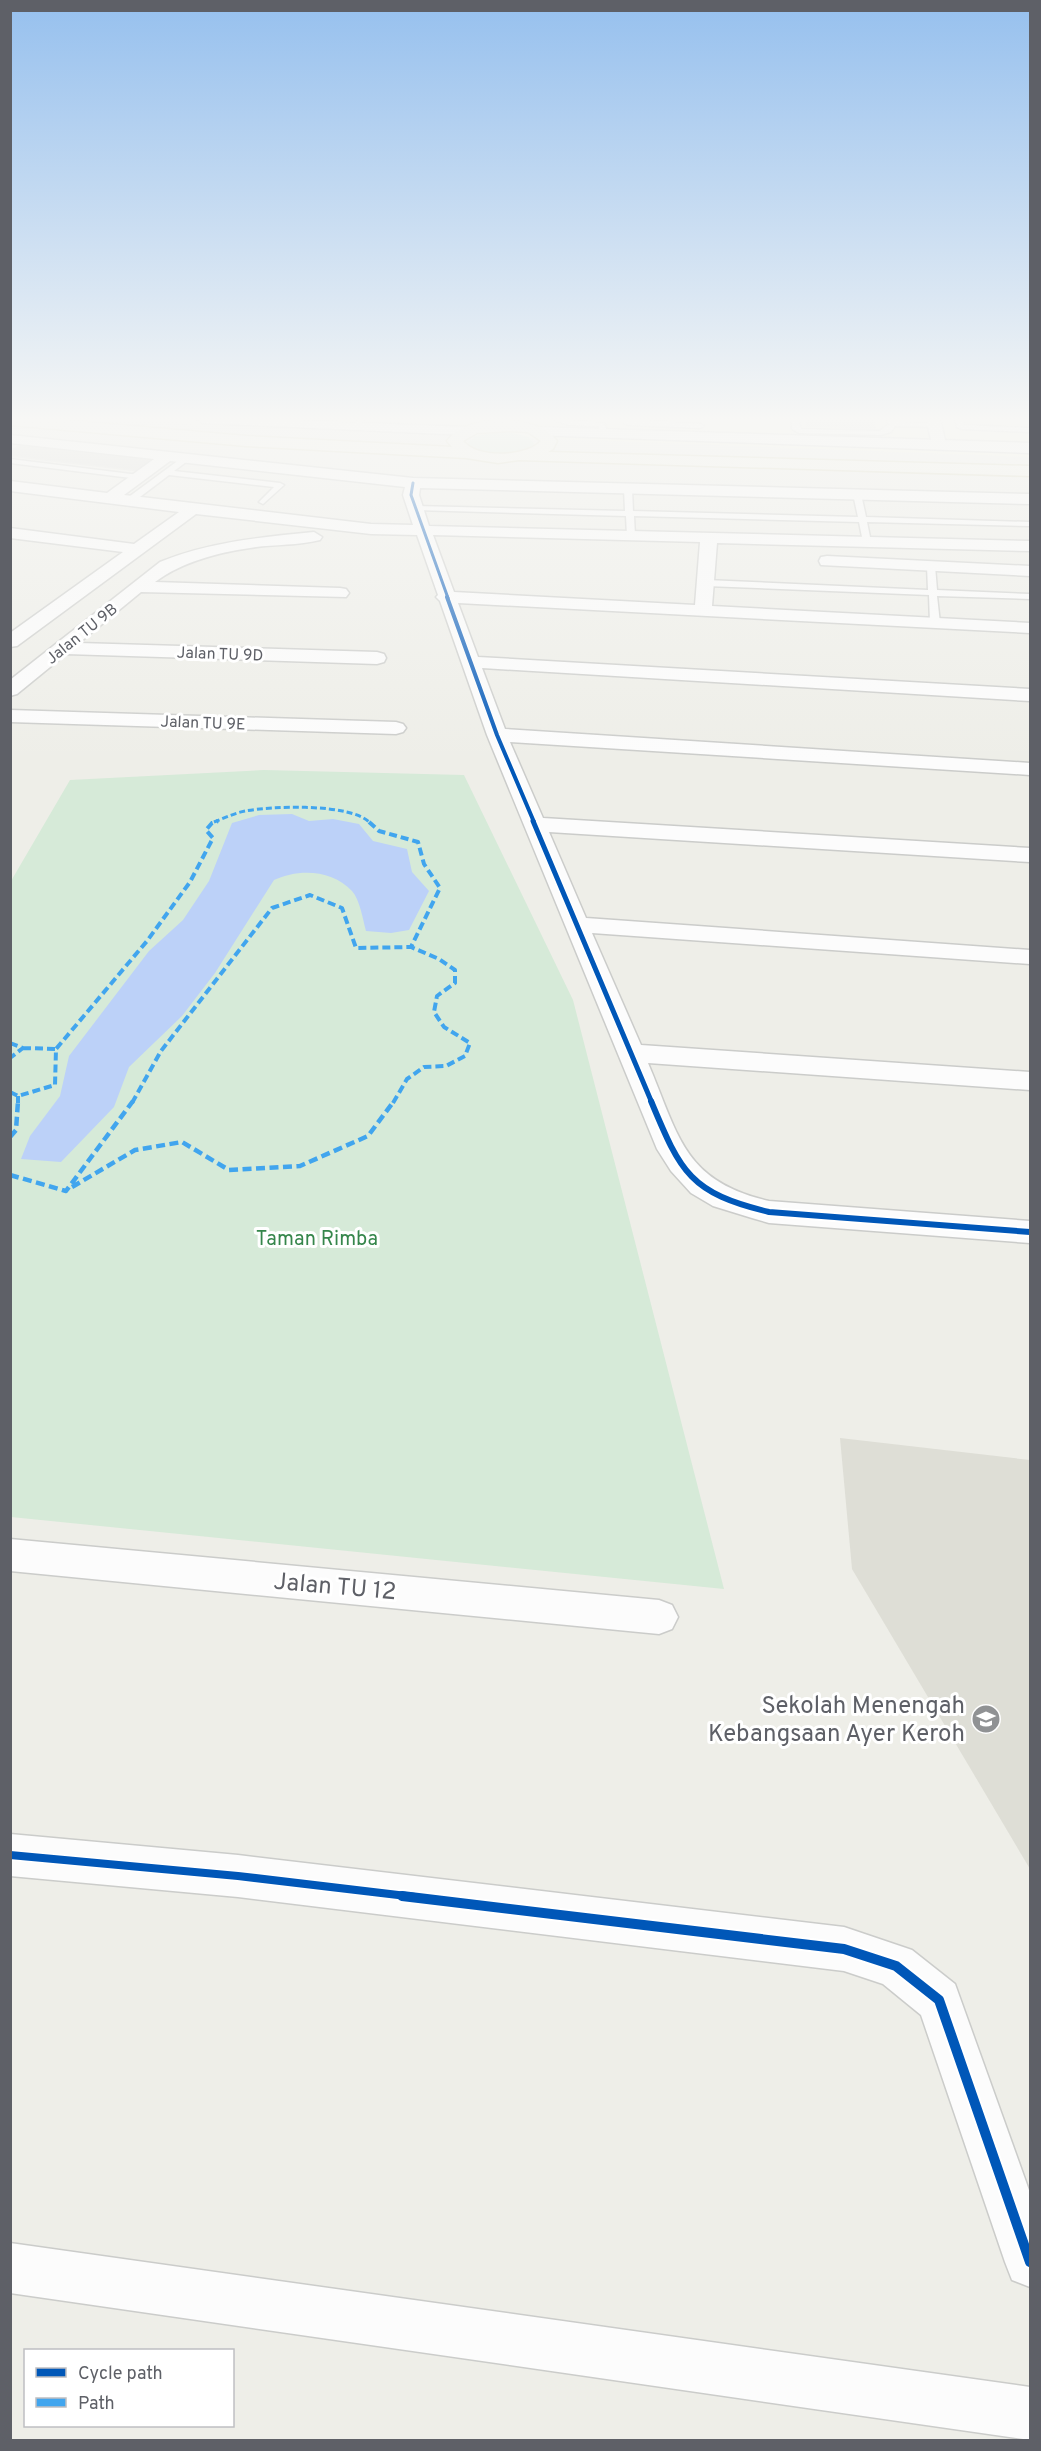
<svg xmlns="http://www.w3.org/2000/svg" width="1041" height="2451" font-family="Overpass,sans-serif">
	<rect width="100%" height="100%" fill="#eeeee8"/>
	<path fill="#f7f7e2" d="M 145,419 L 1030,419 L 1030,457 L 198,425 Z"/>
	<path fill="#deded6" d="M 840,1438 L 1030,1460 L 1030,1869 L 852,1569 Z"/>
	<path fill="#d6ead8" d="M 504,431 L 529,437 L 534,444 C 521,458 480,459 468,443 L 475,436 Z
		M 264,770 L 464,775 L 573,1000 L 724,1589 L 11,1517 L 11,881 L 70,780 Z"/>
	<path fill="#bcd1f8" d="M 292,814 L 309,821 L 333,819 L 359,824 L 373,841 L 407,849 L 412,872 L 429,891 L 409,930 L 391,933 L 366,931 C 363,920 360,900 352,891 C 333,870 299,868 274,880 L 215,973 L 182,1016 L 129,1067 L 114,1107 L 61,1162 L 21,1159 L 30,1136 L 60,1096 L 69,1056 L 149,951 L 183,920 L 209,881 L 232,823 L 259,815 Z"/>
	<path fill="#d7d7d3" stroke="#ddddd8" stroke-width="1.5" d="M 807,419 L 873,419 L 875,428 L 807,426 Z
		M 20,445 L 153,460 L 139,471 L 10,456 L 10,451 Z"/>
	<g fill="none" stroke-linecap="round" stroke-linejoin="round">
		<g stroke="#cbccca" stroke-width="3">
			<path id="lane" d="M 358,419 L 365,419 L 359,428 L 355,428 Z
				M 553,419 L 604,423 L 608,434 L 601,436 L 599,426 L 569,425 Z
				M 625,419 L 700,424 L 704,426 L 700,428 L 628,425 L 624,423 Z
				M 792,419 L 798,419 L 801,429 L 880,431 L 889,424 L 887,419 L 894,419 L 895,422 L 934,423 L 938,425 L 934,427 L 895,426 L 891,432 L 881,435 L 799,433 L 792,429 Z
				M 955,419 L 962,419 L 964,425 L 1030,428 L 1030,432 L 961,429 L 957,427 Z
				M 183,457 L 190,459 L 174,471 L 280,483 L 284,485 L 263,504 L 259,502 L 274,487 L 169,475 L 132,503 L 126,503 L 126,499 Z
				M 10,459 L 139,475 L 143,477 L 139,479 L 10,463 Z
				M 628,487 L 632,489 L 633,511 L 858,517 L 853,494 L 857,492 L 861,494 L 866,517 L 1030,522 L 1030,526 L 867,522 L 871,542 L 867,544 L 863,542 L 859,522 L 634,516 L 635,536 L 631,538 L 627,536 L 626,516 L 415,510 L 411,508 L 415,506 L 625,511 L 624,489 Z
				M 931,563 L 935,566 L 937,590 L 1030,594 L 1030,599 L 937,596 L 940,623 L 935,626 L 930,623 L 929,595 L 706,586 L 702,583 L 706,580 L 928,590 L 927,566 Z"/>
		</g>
		<g stroke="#cbccca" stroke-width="3">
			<path id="street" d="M 196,419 L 262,419 L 466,427 L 473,431 L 466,435 L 203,423 Z
				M 926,419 L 940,419 L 946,444 L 944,447 L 934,447 L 932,444 Z
				M 10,435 L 413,478 L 1030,494 L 1030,504 L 420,488 L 419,495 L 429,526 L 1030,541 L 1030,551 L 717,543 L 712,606 L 1030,623 L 1030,633 L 458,603 L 478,657 L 1030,689 L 1030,701 L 482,668 L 505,729 L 1030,763 L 1030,775 L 510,742 L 543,818 L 1030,848 L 1030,862 L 549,832 L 586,918 L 1030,950 L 1030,964 L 592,933 L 641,1045 L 1030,1072 L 1030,1090 L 648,1063 C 679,1136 683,1181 769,1201 L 1030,1221 L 1030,1243 L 769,1223 L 752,1218 L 713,1206 L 691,1193 L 671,1171 L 657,1149 L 487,735 L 440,601 L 436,597 L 438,595 L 417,535 L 371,534 L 196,514 L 17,646 L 10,647 L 10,633 L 123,552 L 10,538 L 10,528 L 134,544 L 179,512 L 10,491 L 10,481 L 107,493 L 154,459 L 10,443 ZM 170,461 L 405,487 L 403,495 L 413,525 L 371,524 L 124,495 ZM 433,535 L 700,542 L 695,605 L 454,592 Z
				M 314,532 L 322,537 L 320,540 C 297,546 273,544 250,548 C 216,553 182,562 155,582 L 340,588 L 346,589 L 349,593 L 346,597 L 141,592 L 79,643 L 377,652 L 384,654 L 386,658 L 384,662 L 377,664 L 66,654 L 17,694 L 10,696 L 10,680 L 160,562 C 209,542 262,537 314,532 Z
				M 827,556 L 1030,566 L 1030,576 L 821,565 L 819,561 L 821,557 Z
				M 10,710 L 396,722 L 403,724 L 406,728 L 403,732 L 396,734 L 10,722 Z
				M 10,1539 L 659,1600 L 672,1605 L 678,1617 L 672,1629 L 659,1634 L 10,1571 Z
				M 10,1834 L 238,1855 L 844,1927 L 912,1950 L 955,1984 L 1030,2193 L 1030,2287 L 1012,2280 L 1005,2262 L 921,2015 L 883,1984 L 844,1971 L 238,1897 L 10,1876 Z
				M 10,2243 L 1030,2387 L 1030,2440 L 10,2293 Z"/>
		</g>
		<g stroke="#cbcbca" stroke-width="3">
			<path id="secondary" d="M 540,427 L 1030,443 L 1030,453 L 534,435 L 532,432 Z"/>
		</g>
		<g stroke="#d6d4b6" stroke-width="3">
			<path id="primary" d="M 10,419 L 52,419 L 246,436 L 452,447 L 447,441 C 467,413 537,413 557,441 L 553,449 L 548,452 L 1030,466 L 1030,476 L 519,460 L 498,463 L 466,458 L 246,446 L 10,425 ZM 509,431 L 528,432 L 541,441 C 526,457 478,459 463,441 L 477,433 Z"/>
		</g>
		<use href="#lane" fill="#fcfcfc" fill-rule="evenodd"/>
		<use href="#street" fill="#fcfcfc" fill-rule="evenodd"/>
		<use href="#secondary" fill="#fcfcfc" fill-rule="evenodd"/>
		<use href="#primary" fill="#f3f3e9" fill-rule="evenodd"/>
		<path stroke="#41a5ee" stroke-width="3" stroke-dasharray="6 3" stroke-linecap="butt" d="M 214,822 C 224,818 235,813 245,811 C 272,806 349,803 369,822"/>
		<path stroke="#41a5ee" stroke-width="4" stroke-dasharray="8 4" stroke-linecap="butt" d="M 10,1043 L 23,1048 L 10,1058
			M 23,1048 L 56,1049
			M 10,1092 L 18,1096 L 55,1085 L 56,1049 L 147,941 L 190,882 L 213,838 L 206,830 L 212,823 L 218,821
			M 18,1103 L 18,1096
			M 132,1103 L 161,1051 L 272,908 L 310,895 L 342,908 L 356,948 L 411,947 L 440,888 L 424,864 L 418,842 L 379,831 L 368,821
			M 393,1103 L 407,1079 L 424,1067 L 446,1066 L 465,1056 L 470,1043 L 444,1027 L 434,1012 L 437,996 L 455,983 L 455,970 L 439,959 L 411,947"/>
		<path stroke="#41a5ee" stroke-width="4.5" stroke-dasharray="9 4.5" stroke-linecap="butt" d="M 10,1137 L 16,1130 L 18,1101
			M 10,1175 L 66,1191 L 133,1101
			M 72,1187 L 135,1150 L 182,1142 L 229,1170 L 300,1166 L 368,1136 L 394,1101"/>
		<g stroke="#fff" stroke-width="5">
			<path id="cycleway-far5" d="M 413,483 L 411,495 L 448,598"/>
		</g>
		<g stroke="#fff" stroke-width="6">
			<path id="cycleway-far4" d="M 447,597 L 497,735 L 534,822"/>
		</g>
		<g stroke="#fff" stroke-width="8">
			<path id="cycleway-far3" d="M 533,821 L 652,1103"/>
		</g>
		<g stroke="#fff" stroke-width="10">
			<path id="cycleway-far2" d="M 651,1101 C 681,1173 690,1193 769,1212 L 1030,1232"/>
		</g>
		<g stroke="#fff" stroke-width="11">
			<path id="cycleway-far1" d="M 10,1855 L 238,1876 L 415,1897"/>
		</g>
		<g stroke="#fff" stroke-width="14">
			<path id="cycleway" d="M 402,1896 L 844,1949 L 896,1966 L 939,2000 L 1030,2262"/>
		</g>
		<use href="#cycleway-far5" stroke="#0057b8" stroke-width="3"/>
		<use href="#cycleway-far4" stroke="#0057b8" stroke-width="4"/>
		<use href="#cycleway-far3" stroke="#0057b8" stroke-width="5"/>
		<use href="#cycleway-far2" stroke="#0057b8" stroke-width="6"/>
		<use href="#cycleway-far1" stroke="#0057b8" stroke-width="8"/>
		<use href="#cycleway" stroke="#0057b8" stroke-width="10"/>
	</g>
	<linearGradient id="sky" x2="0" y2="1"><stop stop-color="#96c0ee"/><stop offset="0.55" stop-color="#f7f7f5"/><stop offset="1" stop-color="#f7f7f5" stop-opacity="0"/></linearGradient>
	<rect width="1041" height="762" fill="url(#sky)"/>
	<defs>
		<g id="school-disc" transform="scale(1.5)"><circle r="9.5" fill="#909294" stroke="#fff"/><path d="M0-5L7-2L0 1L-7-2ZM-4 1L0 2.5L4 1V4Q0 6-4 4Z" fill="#fff"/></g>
	</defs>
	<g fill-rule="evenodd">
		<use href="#school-disc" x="986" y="1719"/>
	</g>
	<g text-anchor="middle" stroke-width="6" stroke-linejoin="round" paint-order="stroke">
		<g font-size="16" fill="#5e6067" stroke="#fff">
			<text transform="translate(81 633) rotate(-39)" y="6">Jalan TU 9B</text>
			<text transform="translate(220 653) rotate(2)" y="6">Jalan TU 9D</text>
			<text transform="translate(203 722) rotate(2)" y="6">Jalan TU 9E</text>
		</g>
		<g font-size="20" fill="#35864b" stroke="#fff">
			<text x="317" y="1245">Taman Rimba</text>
		</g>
		<g font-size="24" fill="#5e6067" stroke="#fff">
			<text transform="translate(335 1586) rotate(5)" y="8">Jalan TU 12</text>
		</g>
		<g font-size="24" fill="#5e6067" stroke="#fff" text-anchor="end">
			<text x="965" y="1713">Sekolah Menengah<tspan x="965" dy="28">Kebangsaan Ayer Keroh</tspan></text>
		</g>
	</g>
	<rect width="1041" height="2451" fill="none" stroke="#5e6067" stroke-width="24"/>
	<rect x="24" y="2349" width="210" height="78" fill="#ffffff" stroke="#bfbfc2" stroke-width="1.5"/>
	<rect x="36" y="2368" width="30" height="9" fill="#0057b8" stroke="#bfbfc2" stroke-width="1.5"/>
	<text x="78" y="2379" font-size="18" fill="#5e6067">Cycle path</text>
	<rect x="36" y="2398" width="30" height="9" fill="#41a5ee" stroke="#bfbfc2" stroke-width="1.5"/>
	<text x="78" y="2409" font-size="18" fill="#5e6067">Path</text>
</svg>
